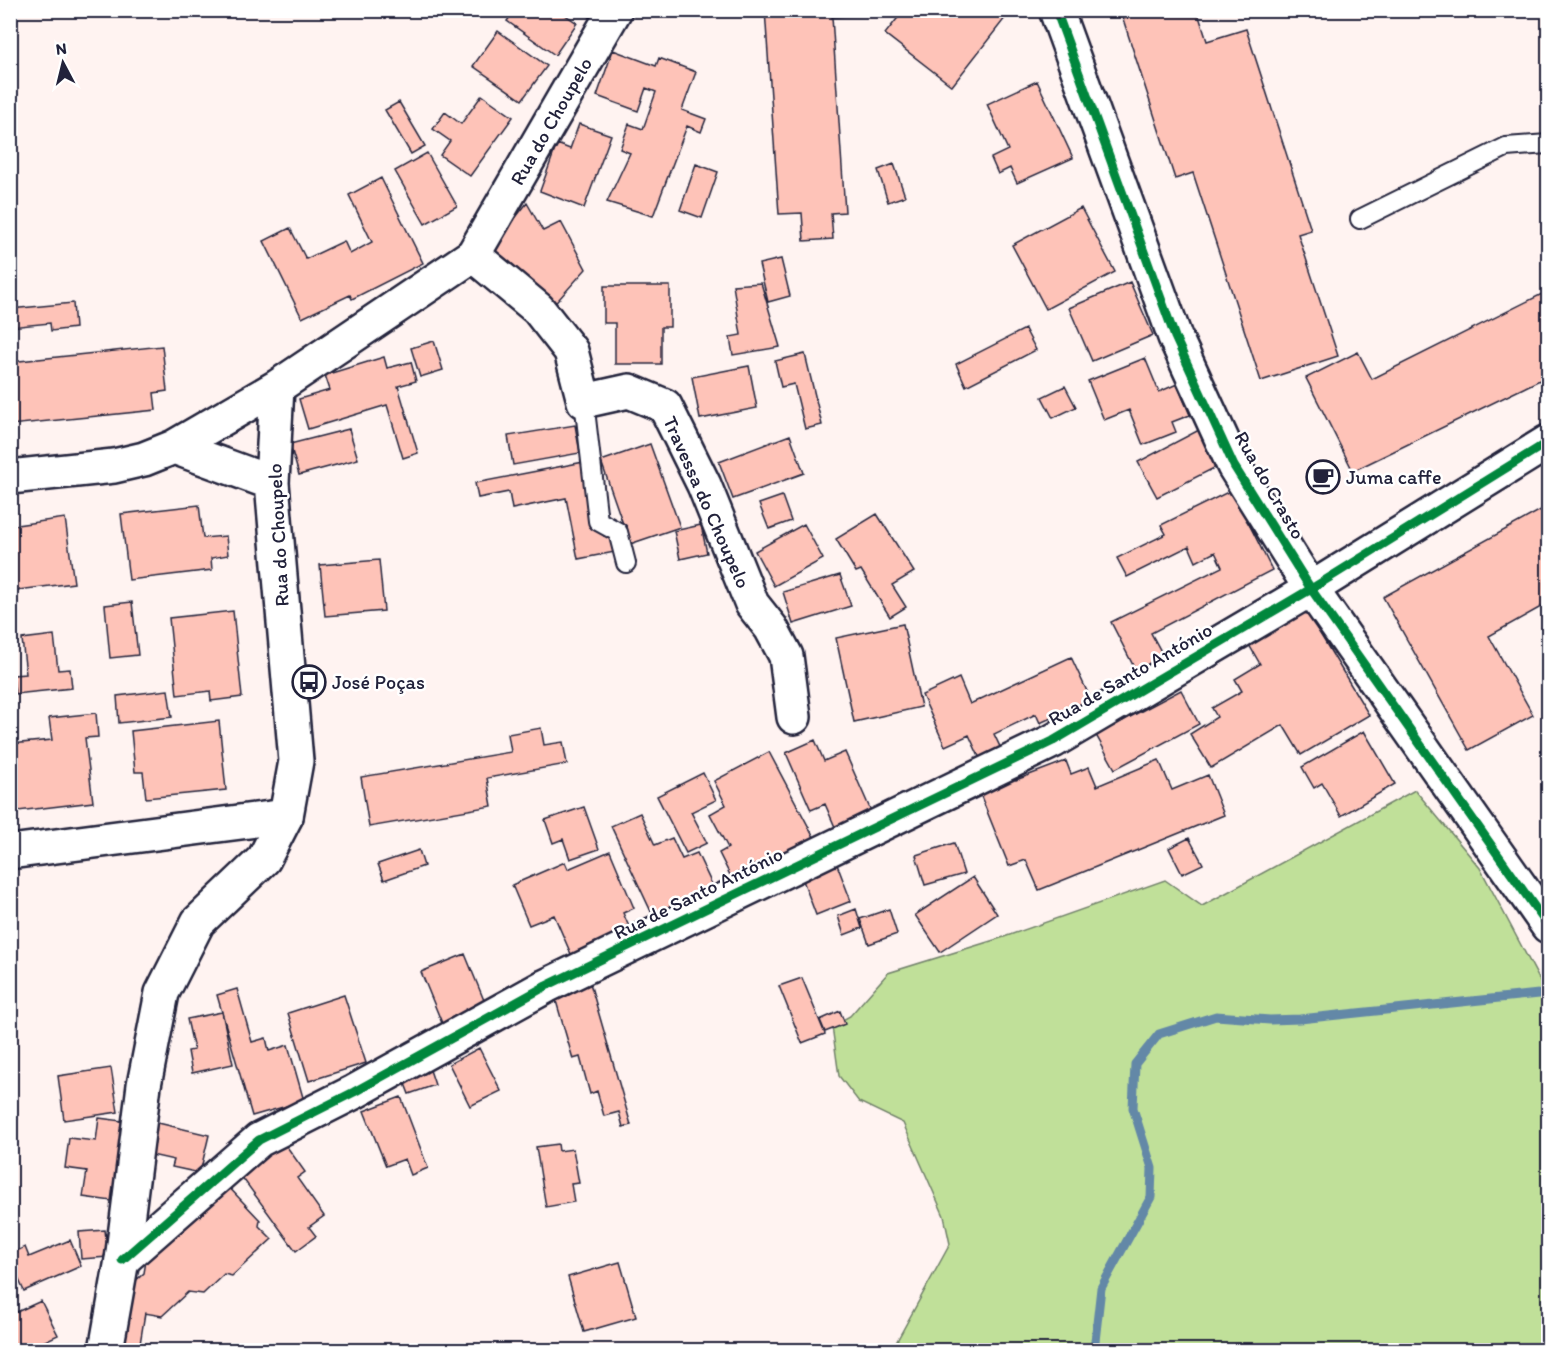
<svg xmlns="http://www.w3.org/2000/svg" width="1559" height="1361" font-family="Itim,sans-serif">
	<rect width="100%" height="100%" fill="#fff3f1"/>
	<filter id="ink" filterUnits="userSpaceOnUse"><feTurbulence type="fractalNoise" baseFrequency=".0167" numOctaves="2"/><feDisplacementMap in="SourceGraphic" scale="12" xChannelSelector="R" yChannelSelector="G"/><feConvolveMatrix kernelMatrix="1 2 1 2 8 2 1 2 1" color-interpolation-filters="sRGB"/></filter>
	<g filter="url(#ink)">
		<path fill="#c0e099" stroke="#71816a" stroke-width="1.5" d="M 1415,790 L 1480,868 L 1548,996 L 1548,1350 L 892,1350 L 950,1244 L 944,1216 L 903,1123 L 859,1102 L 839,1076 L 832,1026 L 850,1016 L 888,973 L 1004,937 L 1165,880 L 1202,906 Z"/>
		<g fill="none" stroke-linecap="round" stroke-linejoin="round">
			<path stroke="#6388a7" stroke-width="9" d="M 1094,1350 L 1101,1288 L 1151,1197 L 1152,1168 L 1133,1108 L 1135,1064 L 1159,1034 L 1216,1016 L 1270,1020 L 1300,1019 L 1548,993"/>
		</g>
		<path fill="#fec3b8" stroke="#22223b" stroke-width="1.5" d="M 515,10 L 558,10 L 577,23 L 555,55 L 507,21 Z
			M 765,10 L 866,10 L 866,15 L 832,17 L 845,212 L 831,213 L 833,239 L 804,241 L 802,213 L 779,214 Z
			M 894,10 L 997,10 L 1006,17 L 952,86 L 885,34 L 900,15 Z
			M 1151,10 L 1197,10 L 1207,41 L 1246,29 L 1311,230 L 1298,234 L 1338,356 L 1261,381 L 1193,173 L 1175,179 L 1123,19 Z
			M 498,31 L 547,66 L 522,100 L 473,66 Z
			M 613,50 L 656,66 L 659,58 L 696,72 L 682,110 L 706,119 L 701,132 L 687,126 L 653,216 L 607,202 L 630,153 L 620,149 L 629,124 L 643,129 L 656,92 L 646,88 L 638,111 L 597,96 Z
			M 1037,81 L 1073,158 L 1017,183 L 1010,168 L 998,174 L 991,158 L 1008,150 L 987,104 Z
			M 482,95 L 513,117 L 470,176 L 440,155 L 450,141 L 433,129 L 445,112 L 461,124 Z
			M 399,102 L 425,146 L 411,154 L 385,110 Z
			M 10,118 L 15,118 L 11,158 L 10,158 Z
			M 579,124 L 611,135 L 584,208 L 540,191 L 557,144 L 570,149 Z
			M 427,153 L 457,206 L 425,224 L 395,171 Z
			M 696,164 L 718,172 L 702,218 L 680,210 Z
			M 894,164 L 905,196 L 888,202 L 878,170 Z
			M 381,178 L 423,263 L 352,299 L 350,295 L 302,318 L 264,241 L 290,228 L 306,259 L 344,241 L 350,254 L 372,242 L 349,195 Z
			M 527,203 L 543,231 L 561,222 L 586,269 L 551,308 L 491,249 Z
			M 1081,208 L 1115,272 L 1046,309 L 1012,245 Z
			M 781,259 L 790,296 L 768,302 L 759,264 Z
			M 1130,282 L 1153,335 L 1092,361 L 1069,308 Z
			M 761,283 L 780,347 L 733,355 L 730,337 L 741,335 L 733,285 Z
			M 604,286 L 670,286 L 670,327 L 661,327 L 661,364 L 615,364 L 615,323 L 604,323 Z
			M 1548,291 L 1548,376 L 1353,471 L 1306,378 L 1358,352 L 1372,379 Z
			M 73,303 L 75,328 L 51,331 L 50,323 L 10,327 L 10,309 Z
			M 1025,329 L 1036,350 L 966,386 L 956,364 Z
			M 434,341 L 443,370 L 420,377 L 411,348 Z
			M 162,346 L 167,391 L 154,393 L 156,410 L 10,425 L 10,362 Z
			M 805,354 L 822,425 L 805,429 L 794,384 L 781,387 L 775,361 Z
			M 384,357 L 387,368 L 411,362 L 416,381 L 398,386 L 418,453 L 403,458 L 387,405 L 308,429 L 299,399 L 330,390 L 325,375 Z
			M 1145,358 L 1159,392 L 1177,384 L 1190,415 L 1172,422 L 1176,432 L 1143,445 L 1129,410 L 1104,420 L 1088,381 Z
			M 749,366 L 757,408 L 700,419 L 692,377 Z
			M 1065,386 L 1076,407 L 1053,418 L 1042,397 Z
			M 575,425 L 580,453 L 513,465 L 508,436 Z
			M 349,429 L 358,459 L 299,475 L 290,444 Z
			M 1199,430 L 1218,466 L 1157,497 L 1138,462 Z
			M 790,435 L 804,473 L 733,499 L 719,462 Z
			M 650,444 L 680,527 L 630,544 L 601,461 Z
			M 589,461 L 604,536 L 617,533 L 620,551 L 578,559 L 566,498 L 512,509 L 509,492 L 478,498 L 475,483 Z
			M 1232,490 L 1272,570 L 1151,633 L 1164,657 L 1136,671 L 1111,622 L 1222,567 L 1215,552 L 1196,562 L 1189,546 L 1127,577 L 1117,558 L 1166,534 L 1161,525 Z
			M 782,496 L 791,521 L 769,529 L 759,504 Z
			M 199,505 L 203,538 L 226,536 L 228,555 L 211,558 L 212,570 L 129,580 L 121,514 Z
			M 1548,506 L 1548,603 L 1489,636 L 1533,715 L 1469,750 L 1383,597 Z
			M 877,514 L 914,572 L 892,585 L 906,607 L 890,617 L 861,570 L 856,572 L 836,539 Z
			M 65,518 L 74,583 L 10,591 L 10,526 Z
			M 804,524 L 823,559 L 774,586 L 755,551 Z
			M 701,525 L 707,553 L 680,559 L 674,531 Z
			M 379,560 L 384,611 L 325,616 L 320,565 Z
			M 840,575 L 851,606 L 793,624 L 783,592 Z
			M 132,602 L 138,655 L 110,658 L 105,605 Z
			M 1301,602 L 1369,715 L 1301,755 L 1283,725 L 1211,768 L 1190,734 L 1217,717 L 1212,708 L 1242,691 L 1235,679 L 1260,664 L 1244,636 Z
			M 233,611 L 242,697 L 211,701 L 210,691 L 177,695 L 169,618 Z
			M 903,624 L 921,707 L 854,722 L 836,638 Z
			M 54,635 L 58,670 L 70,669 L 72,688 L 15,694 L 13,675 L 26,674 L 22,639 Z
			M 1071,657 L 1091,700 L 1040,723 L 1036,714 L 994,734 L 1002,751 L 981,761 L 969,735 L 945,746 L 922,695 L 959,678 L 970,704 Z
			M 168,690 L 172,717 L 119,723 L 117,696 Z
			M 1181,690 L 1199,724 L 1115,769 L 1096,735 Z
			M 96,713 L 98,737 L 85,738 L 93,802 L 18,811 L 11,744 L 52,740 L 49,718 Z
			M 219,721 L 226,790 L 146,798 L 143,772 L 135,772 L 131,731 Z
			M 541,728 L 544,745 L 563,742 L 567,764 L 487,778 L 492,806 L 369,827 L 361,777 L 511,752 L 508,734 Z
			M 1364,731 L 1395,784 L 1341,816 L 1322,783 L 1314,788 L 1302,767 Z
			M 815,740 L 824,761 L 845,752 L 871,811 L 835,827 L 825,804 L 811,810 L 786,753 Z
			M 769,752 L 815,839 L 733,881 L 719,853 L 728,848 L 710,814 L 726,805 L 714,781 Z
			M 1159,760 L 1172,790 L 1208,775 L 1224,815 L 1039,890 L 1026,860 L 1009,866 L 976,784 L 1012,769 L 1016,780 L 1066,761 L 1071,774 L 1089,767 L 1097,786 Z
			M 703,773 L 716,800 L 691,812 L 707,843 L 686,853 L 657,796 Z
			M 584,807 L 599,849 L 570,859 L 563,839 L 553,843 L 545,820 Z
			M 640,813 L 655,845 L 672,838 L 682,859 L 697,853 L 716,893 L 655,920 L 611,826 Z
			M 1189,838 L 1203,864 L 1182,874 L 1169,848 Z
			M 954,843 L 964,874 L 925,885 L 916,855 Z
			M 419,850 L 424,866 L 384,880 L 378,864 Z
			M 610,851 L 634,908 L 623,913 L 633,936 L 574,961 L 554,915 L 529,925 L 512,885 L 565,862 L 568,869 Z
			M 833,854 L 851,901 L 816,915 L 798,867 Z
			M 973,877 L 997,914 L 940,952 L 915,915 Z
			M 856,909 L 862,928 L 844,935 L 838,916 Z
			M 889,909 L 897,934 L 869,944 L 860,919 Z
			M 465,954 L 488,1010 L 444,1028 L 421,972 Z
			M 802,978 L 825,1034 L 802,1043 L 779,986 Z
			M 590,983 L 631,1125 L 623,1127 L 619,1112 L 604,1116 L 597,1091 L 590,1094 L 580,1057 L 573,1059 L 554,994 Z
			M 237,989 L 252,1042 L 266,1038 L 269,1051 L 288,1045 L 304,1101 L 252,1116 L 217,995 Z
			M 344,995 L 366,1063 L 309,1081 L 288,1013 Z
			M 840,1011 L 845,1024 L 825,1032 L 820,1020 Z
			M 222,1012 L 233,1064 L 192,1073 L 188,1051 L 194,1050 L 187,1019 Z
			M 479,1048 L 501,1091 L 470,1106 L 449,1064 Z
			M 429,1067 L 435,1085 L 409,1094 L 402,1076 Z
			M 111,1068 L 118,1112 L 64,1120 L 58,1076 Z
			M 401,1097 L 428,1168 L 411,1175 L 405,1159 L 386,1166 L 364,1111 Z
			M 99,1118 L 129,1122 L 119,1202 L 83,1197 L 87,1171 L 65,1168 L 69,1138 L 96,1141 Z
			M 154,1122 L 209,1135 L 200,1173 L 172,1167 L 174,1160 L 147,1154 Z
			M 280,1137 L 305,1172 L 297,1178 L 324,1216 L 309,1227 L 316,1236 L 296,1251 L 236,1169 Z
			M 558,1144 L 559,1151 L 573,1149 L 579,1183 L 571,1184 L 574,1202 L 546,1207 L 536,1147 Z
			M 222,1180 L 260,1220 L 259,1226 L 272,1239 L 232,1276 L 224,1274 L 203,1294 L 188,1292 L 162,1316 L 145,1313 L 139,1350 L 110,1350 L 119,1296 L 144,1273 L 148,1249 Z
			M 105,1230 L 108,1257 L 81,1259 L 79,1232 Z
			M 70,1240 L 81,1266 L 24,1291 L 10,1260 L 10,1254 L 25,1247 L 29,1257 Z
			M 620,1262 L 636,1317 L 584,1332 L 568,1277 Z
			M 41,1301 L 58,1335 L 26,1350 L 10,1350 L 10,1315 Z"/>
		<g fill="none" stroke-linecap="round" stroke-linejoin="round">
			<g stroke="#22223b" stroke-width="22">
				<path id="lane" d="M 1360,219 L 1506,147 L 1548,144
					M 584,401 L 598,521 L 618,532 L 626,563"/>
			</g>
			<g stroke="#22223b" stroke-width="38">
				<path id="street" d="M 473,255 L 538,309 L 571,351 L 584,401 L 629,391 L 665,406 L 704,485 L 752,604 L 771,628 L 786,656 L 794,717
					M 10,852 L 286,816
					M 122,1260 L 259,1140 L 354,1092 L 546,986 L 1053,741 L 1311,589 L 1548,442"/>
			</g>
			<g stroke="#22223b" stroke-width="38">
				<path id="secondary" d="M 1056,10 L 1175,337 L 1234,466 L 1311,589 L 1548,926
					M 174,447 L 272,483
					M 10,477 L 114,466 L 144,459 L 174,447 L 277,387 L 473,255 L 615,10
					M 106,1350 L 122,1260 L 144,1085 L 162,993 L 198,922 L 264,859 L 286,816 L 296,761 L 272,483 L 277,387"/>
			</g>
			<use href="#lane" stroke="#fff" stroke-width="18"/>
			<use href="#street" stroke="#fff" stroke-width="33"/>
			<use href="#secondary" stroke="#fff" stroke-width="33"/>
			<g stroke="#fff" stroke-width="13">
				<path id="cycleway" d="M 1056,10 L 1175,337 L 1234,466 L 1311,589 L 1548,926
					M 122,1260 L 259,1140 L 354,1092 L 546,986 L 1053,741 L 1311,589 L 1548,442"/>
			</g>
			<use href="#cycleway" stroke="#00873e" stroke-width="9"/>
		</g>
	</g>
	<defs>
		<g id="cafe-ring" transform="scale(1.725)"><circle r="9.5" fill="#fff" stroke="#22223b" stroke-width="1.5"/><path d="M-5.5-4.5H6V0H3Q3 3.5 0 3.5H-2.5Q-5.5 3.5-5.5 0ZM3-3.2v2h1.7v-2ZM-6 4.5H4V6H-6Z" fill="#22223b"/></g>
		<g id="bus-ring" transform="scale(1.725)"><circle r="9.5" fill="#fff" stroke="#22223b" stroke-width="1.5"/><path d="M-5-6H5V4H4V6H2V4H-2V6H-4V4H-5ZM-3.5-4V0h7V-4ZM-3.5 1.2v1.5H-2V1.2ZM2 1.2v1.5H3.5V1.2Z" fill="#22223b"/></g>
	</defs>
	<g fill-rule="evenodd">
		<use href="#cafe-ring" x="1323" y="477"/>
		<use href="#bus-ring" x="309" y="682"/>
	</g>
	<g text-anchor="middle" stroke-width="5" stroke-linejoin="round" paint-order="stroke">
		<g font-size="20" fill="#22223b" stroke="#fff">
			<text transform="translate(551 121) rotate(-60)" y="7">Rua do Choupelo</text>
			<text transform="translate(1270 485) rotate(60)" y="7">Rua do Crasto</text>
			<text transform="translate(707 502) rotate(66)" y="7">Travessa do Choupelo</text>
			<text transform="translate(278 535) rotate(-93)" y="7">Rua do Choupelo</text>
			<text transform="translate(1130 674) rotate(-30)" y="7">Rua de Santo António</text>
			<text transform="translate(698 893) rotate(-26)" y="7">Rua de Santo António</text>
		</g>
		<g font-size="20" fill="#22223b" stroke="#fff" text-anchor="start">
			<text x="1346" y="484">Juma caffe</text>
			<text x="332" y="689">José Poças</text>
		</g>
	</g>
	<rect width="1559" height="1361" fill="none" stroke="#fff" stroke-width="36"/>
	<rect x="18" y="18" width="1523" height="1325" fill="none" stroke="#22223b" stroke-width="2" filter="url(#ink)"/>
	<g transform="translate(63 63) rotate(353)" stroke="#ffffff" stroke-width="4.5" paint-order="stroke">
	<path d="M0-4.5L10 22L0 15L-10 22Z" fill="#22223b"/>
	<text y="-9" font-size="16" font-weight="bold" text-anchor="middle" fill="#22223b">N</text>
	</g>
</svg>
